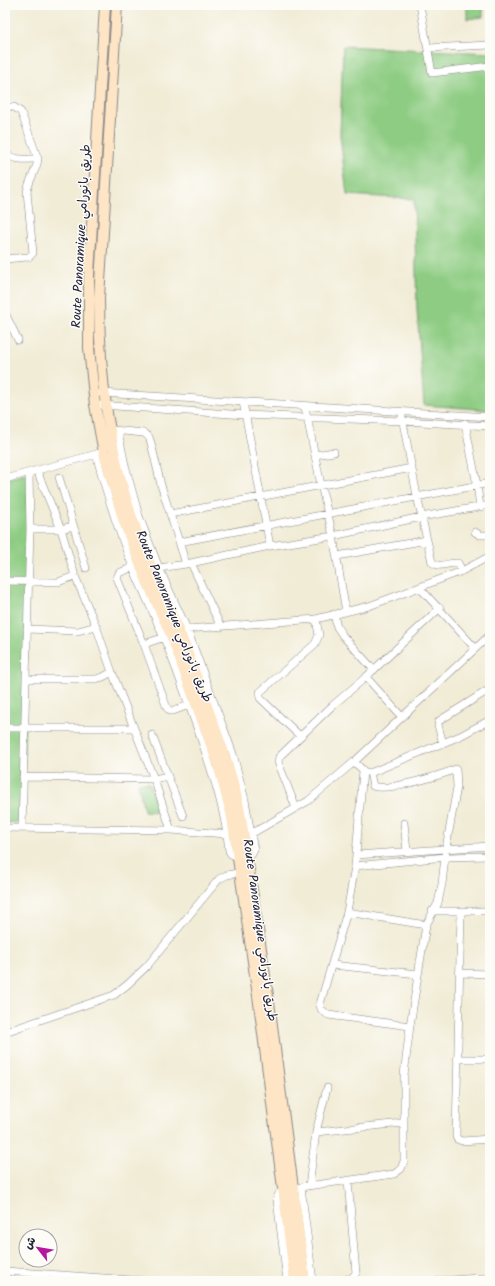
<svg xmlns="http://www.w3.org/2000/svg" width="495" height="1286" font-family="Kalam,'Playpen Sans Arabic',sans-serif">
	<rect width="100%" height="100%" fill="#fdfcf7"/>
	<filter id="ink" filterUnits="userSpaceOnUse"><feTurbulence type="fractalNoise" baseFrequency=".025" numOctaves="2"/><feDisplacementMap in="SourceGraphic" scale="8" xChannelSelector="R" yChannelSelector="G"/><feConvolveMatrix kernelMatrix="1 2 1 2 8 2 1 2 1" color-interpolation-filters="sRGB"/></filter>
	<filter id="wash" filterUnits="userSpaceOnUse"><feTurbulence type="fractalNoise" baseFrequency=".012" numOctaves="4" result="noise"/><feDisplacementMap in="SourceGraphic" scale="16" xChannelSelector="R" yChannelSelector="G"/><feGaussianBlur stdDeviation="0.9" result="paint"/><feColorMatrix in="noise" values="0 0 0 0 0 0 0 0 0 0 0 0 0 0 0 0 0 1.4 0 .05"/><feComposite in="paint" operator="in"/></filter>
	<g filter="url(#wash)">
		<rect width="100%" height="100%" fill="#f1ecd6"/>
		<path fill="#8dcc82" stroke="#58775e" d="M 467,5 L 483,5 L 483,17 L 467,19 Z
			M 343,46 L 490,53 L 490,410 L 424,405 L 417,310 L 414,199 L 347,195 L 340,135 Z
			M 29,473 L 23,822 L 5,823 L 5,479 Z
			M 138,783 L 149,783 L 159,812 L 144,811 Z"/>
	</g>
	<g filter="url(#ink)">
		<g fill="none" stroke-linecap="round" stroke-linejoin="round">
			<g stroke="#8a8788" stroke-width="8">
				<path id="street" d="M 420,5 L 432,73 L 490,66
					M 428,48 L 490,45
					M 5,107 L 14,107 L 21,112 L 38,159 C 37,170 29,179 27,192 L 33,253 L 29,257 L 27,257 L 5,259
					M 5,153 C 13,161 28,159 38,159
					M 5,313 L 18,340
					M 101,393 L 490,417
					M 243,402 L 270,546
					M 101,405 L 245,415 L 403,421 L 490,426
					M 305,407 L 321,485 L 333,536 L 346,612
					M 402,417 L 417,496 L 432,562 C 439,569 449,562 458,563 L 462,571
					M 465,423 L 477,485 L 480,507
					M 113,430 L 144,433 L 149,437 L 151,443 L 161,485 L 186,564 L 159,568
					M 118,431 L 125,465 L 139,516 L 159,568 L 187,629 L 233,754 L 245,800 L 254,850 L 252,854 L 247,857
					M 96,454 C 106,492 118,531 133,567 C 142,590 154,613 163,636 C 177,669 188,703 200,736 C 213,775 225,809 229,851 L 231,854 L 238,857
					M 315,455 L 334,452
					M 37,471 L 61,529 L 75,576 L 96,626 L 112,672 L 154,779 L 171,830
					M 59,477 L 86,568
					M 5,479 L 100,453
					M 170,514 L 412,468
					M 30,529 L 61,529 L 73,526
					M 475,532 L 480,535 L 490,535
					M 179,542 L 490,483
					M 337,556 L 427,540
					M 191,563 L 221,627
					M 186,564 L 270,546 L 333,536 L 421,517 L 490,505
					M 133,567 L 119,573 L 117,578 L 144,644 L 167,708 L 170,711 L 173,711 L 189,705
					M 5,581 L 58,582 L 75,576
					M 420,588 L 475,648
					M 334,614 L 337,627 L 343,636 L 374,670
					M 27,629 L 78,631 L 96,626
					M 183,630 L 187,629 L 316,619
					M 144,644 L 168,636
					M 366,677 L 401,716
					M 26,679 L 96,679 L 103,677 L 112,672
					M 5,728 L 133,728
					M 152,735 L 183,816
					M 300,736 L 260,698 L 260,692 L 315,644 L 319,635 L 316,619 L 369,606 L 396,596 L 462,571 L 490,556
					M 443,744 L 438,725 L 439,721 L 490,689
					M 354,762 L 363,770 L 355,866 L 347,912 L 320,1004 L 321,1009 L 328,1015 L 410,1026
					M 367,772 L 370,773 L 460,736 L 490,720
					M 23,777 L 154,779 L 168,776
					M 296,808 L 278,762 L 279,757 L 332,706 L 366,677 L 440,608
					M 404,823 L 407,851
					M 5,828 L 171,830 L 227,834
					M 22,828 L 30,529 L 29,473
					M 251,834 L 308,801 L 354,762 L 490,635
					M 356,855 L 490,846
					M 355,866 L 445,857 L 490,856
					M 432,911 L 490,911
					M 347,912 L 426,925
					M 461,912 L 456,1136 L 457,1139 L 462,1141 L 490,1139
					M 332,965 L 418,974
					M 459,973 L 490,974
					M 5,1032 L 114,995 L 127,985 L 147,966 L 219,879 L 227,875 L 243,872
					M 457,1059 L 490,1059
					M 316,1132 L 403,1123
					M 309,1186 L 316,1132 L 327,1088
					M 301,1187 L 313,1281
					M 5,1271 L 145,1281
					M 287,1281 L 277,1200 C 278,1190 285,1189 293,1188 L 394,1174 L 401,1169 L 404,1161 L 404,1075 L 410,1026 L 426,925 L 438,903 L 442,884 L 446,848 L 457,787 L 456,769 C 441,775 387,792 373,786 L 370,773
					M 331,1281 L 351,1279 L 356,1273 L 348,1181
					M 439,1281 L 479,1278 L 490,1278"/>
			</g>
			<g stroke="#8a8788" stroke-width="12">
				<path id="secondary" d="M 105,5 L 89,275 L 89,348 L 95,405 L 104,453 L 124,522 L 145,577 L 171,635 L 218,764 L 232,817 L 259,1003 L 295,1281
					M 117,5 L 99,298 C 99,379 109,455 137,532 C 150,566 166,598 179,632 C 191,660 200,688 211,717 C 223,750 235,783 241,818 L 269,1002 L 305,1281"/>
			</g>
			<use href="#street" stroke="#fff" stroke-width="7"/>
			<use href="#secondary" stroke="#fde5c5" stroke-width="10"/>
		</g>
	</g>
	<g text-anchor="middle" stroke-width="3" stroke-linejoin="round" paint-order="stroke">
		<g font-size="13" fill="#22223b" stroke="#fdfcf7">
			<text transform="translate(80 236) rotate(-87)" y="5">Route Panoramique طريق بانورامي</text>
			<text transform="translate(175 616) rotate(68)" y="5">Route Panoramique طريق بانورامي</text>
			<text transform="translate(261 930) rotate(82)" y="5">Route Panoramique طريق بانورامي</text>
		</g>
	</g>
	<rect width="495" height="1286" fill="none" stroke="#fdfcf7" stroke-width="20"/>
	<g transform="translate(38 1248) rotate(301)"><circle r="19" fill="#fdfcf7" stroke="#a5a5ac"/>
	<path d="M0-3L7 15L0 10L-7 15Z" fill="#b5179e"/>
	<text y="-6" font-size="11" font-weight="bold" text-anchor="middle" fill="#22223b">ش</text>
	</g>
</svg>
